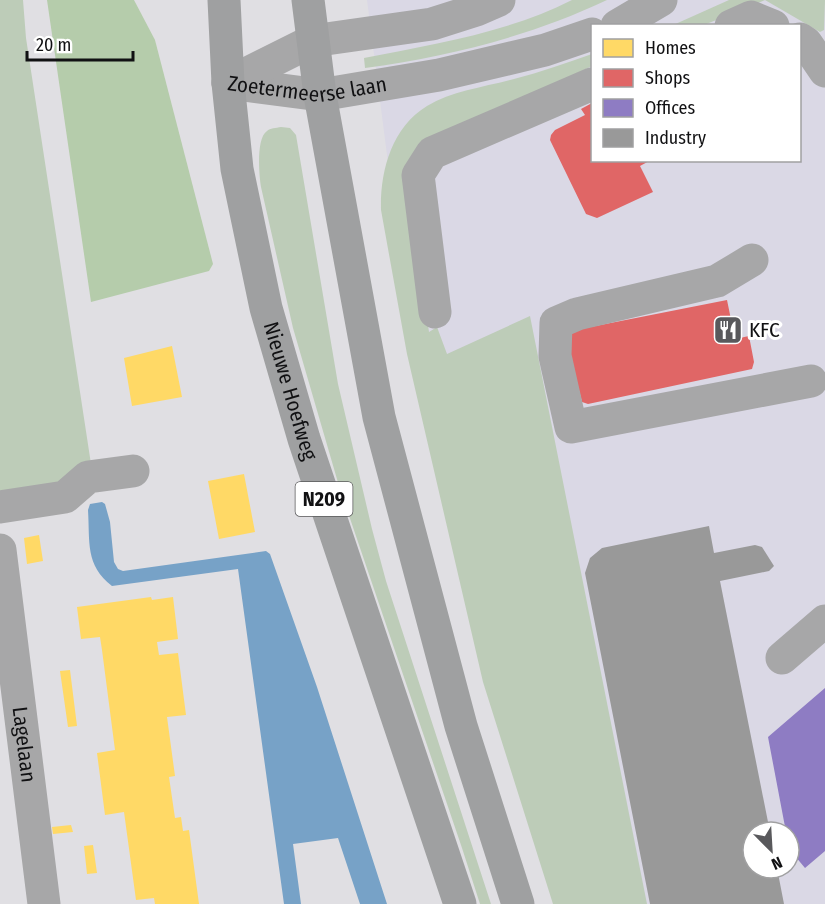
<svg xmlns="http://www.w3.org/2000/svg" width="825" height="904" font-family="'Fira Sans Condensed',sans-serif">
	<rect width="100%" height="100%" fill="#e0dfe3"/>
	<path fill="#dad8e5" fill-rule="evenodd" d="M 367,0 L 825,0 L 825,904 L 617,904 L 407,310 ZM 592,26 L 800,26 L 800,160 L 592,160 ZM 753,832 L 789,832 L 789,868 L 753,868 Z"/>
	<path fill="#bdccb8" d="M 0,0 L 23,0 L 26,38 L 91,464 L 59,483 L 0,492 Z
		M 572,0 L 607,0 C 531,36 448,57 365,68 L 364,58 C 434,44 507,33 572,0 Z
		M 729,0 L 825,0 L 824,30 L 820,32 L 765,0 L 704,25 L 671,26 Z
		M 592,54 L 592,66 L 426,146 L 408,183 L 429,332 L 437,327 L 447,354 L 530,316 L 647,904 L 553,904 L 483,682 L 407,354 L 381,210 C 380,172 391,128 427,106 C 452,91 485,87 514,79 C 541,72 566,63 592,54 Z
		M 281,127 L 290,128 L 296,135 L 338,384 L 372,529 L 386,581 L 491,904 L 480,904 L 462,848 L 339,486 L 293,328 L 261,187 C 259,175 256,138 267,131 C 270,128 276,128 281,127 Z"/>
	<path fill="#b5ccab" d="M 47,0 L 134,0 L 155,40 L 213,264 L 209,271 L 91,302 Z"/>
	<path fill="#77a2c7" d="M 102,502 L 105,504 L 110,522 L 114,562 L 118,569 L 123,571 L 259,552 L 266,551 L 270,554 L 317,687 L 387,904 L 360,904 L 338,838 L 293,844 L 301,904 L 284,904 L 238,569 L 112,586 C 85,565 90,542 88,510 L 90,504 Z"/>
	<path fill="#ffd966" d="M 172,346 L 182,397 L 132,406 L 124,358 Z
		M 244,474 L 255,532 L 219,539 L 208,481 Z
		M 39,535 L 43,561 L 27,564 L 24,538 Z
		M 151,597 L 152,600 L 173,597 L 178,639 L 157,642 L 159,655 L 178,653 L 186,715 L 167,717 L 175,776 L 169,777 L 175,818 L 181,817 L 183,831 L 189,830 L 199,904 L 155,904 L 154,898 L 136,900 L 124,812 L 105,815 L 97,753 L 115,750 L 102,650 L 100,637 L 81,639 L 77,607 Z
		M 70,670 L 77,726 L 68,727 L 60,671 Z
		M 71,825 L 73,832 L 53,834 L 52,827 Z
		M 93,845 L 97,873 L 87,874 L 84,846 Z"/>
	<path fill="#e06666" d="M 592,103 L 592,160 L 651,160 L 640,166 L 653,192 L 597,218 L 586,214 L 550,140 L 551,135 L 555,130 L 585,115 L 581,109 Z
		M 727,300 L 735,339 L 749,336 L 754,362 L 752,369 L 588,404 L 582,402 L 566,340 L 575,330 Z"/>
	<path fill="#8e7cc3" d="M 825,688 L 825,851 L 805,868 L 790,850 L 789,832 L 786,832 L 768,737 Z"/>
	<path fill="#999" d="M 709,526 L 714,553 L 755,545 L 762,547 L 774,566 L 769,571 L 720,581 L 770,832 L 753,832 L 753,868 L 777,868 L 784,904 L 650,904 L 585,573 L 590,558 L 602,548 Z"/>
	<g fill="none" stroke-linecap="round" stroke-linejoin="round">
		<g stroke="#a7a7a8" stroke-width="33">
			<path d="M 617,26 L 661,0"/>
			<path d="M 731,26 L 751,17 L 773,26"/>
			<path d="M 800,39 L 806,43 L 825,71"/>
			<path id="s1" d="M 228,83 L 320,95 L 439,75 L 545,50 L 592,34"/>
			<path d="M 228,83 L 312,41 L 432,24 L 476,10 L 499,0"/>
			<path d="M 752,260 L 717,281 L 577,314 L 556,323 L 555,356 L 571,427 L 811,381"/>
			<path d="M 435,312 L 418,175 L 432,153 L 592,84"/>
			<path d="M 0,507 L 65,497 L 88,477 L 133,471"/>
			<path id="s2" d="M 0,550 L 44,904"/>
			<path d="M 782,658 L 825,621"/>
		</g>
		<g stroke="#9fa0a1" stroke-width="33">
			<path id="s3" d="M 224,0 L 228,83 L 237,169 L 266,308 L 304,439 L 460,904"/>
			<path d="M 308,0 L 320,95 L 379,417 L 461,726 L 518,904"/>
		</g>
	</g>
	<defs>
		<g id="restaurant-square" transform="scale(1.5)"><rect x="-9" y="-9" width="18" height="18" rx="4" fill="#59595c" stroke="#fff"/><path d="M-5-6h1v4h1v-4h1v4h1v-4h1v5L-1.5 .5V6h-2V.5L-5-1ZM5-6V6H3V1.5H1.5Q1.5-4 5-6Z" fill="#fff"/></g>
	</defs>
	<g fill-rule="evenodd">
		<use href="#restaurant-square" x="728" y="330"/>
	</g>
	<g text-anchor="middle" stroke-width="6" stroke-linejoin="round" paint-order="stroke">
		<rect fill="#fff" stroke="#58585a" stroke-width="1.5" x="295.5" y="482" width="57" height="34" rx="4.5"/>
		<g font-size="20" font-weight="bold" fill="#111113">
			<text x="324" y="506">N209</text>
		</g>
		<g font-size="21" fill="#111113" stroke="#fff">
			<text dy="7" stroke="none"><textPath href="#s1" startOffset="80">Zoetermeerse laan</textPath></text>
			<text dy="7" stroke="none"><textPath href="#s3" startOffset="398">Nieuwe Hoefweg</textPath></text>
			<text dy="7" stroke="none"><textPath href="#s2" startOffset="196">Lagelaan</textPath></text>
		</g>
		<g font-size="21" fill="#111113" stroke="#fff" text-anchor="start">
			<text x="749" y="337">KFC</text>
		</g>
	</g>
	<rect x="591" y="24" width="210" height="138" fill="#ffffff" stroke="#a0a0a1" stroke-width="1.5"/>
	<rect x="603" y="39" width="30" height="18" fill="#ffd966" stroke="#a0a0a1" stroke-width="1.5"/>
	<text x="645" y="54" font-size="18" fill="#111113">Homes</text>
	<rect x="603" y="69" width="30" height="18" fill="#e06666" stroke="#a0a0a1" stroke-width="1.5"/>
	<text x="645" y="84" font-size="18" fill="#111113">Shops</text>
	<rect x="603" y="99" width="30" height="18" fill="#8e7cc3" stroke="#a0a0a1" stroke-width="1.5"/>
	<text x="645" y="114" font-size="18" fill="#111113">Offices</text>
	<rect x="603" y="129" width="30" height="18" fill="#999999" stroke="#a0a0a1" stroke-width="1.5"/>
	<text x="645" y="144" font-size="18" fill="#111113">Industry</text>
	<g transform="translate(771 850) rotate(156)"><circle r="28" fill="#ffffff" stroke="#a0a0a1" stroke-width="1.5"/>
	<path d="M0-4.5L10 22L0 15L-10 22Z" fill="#59595c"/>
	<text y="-9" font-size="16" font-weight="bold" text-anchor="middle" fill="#111113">N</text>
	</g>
	<path d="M27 51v9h106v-9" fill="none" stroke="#111113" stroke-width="3"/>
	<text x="36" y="51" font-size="18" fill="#111113" stroke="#ffffff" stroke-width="4.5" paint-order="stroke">20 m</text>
</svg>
